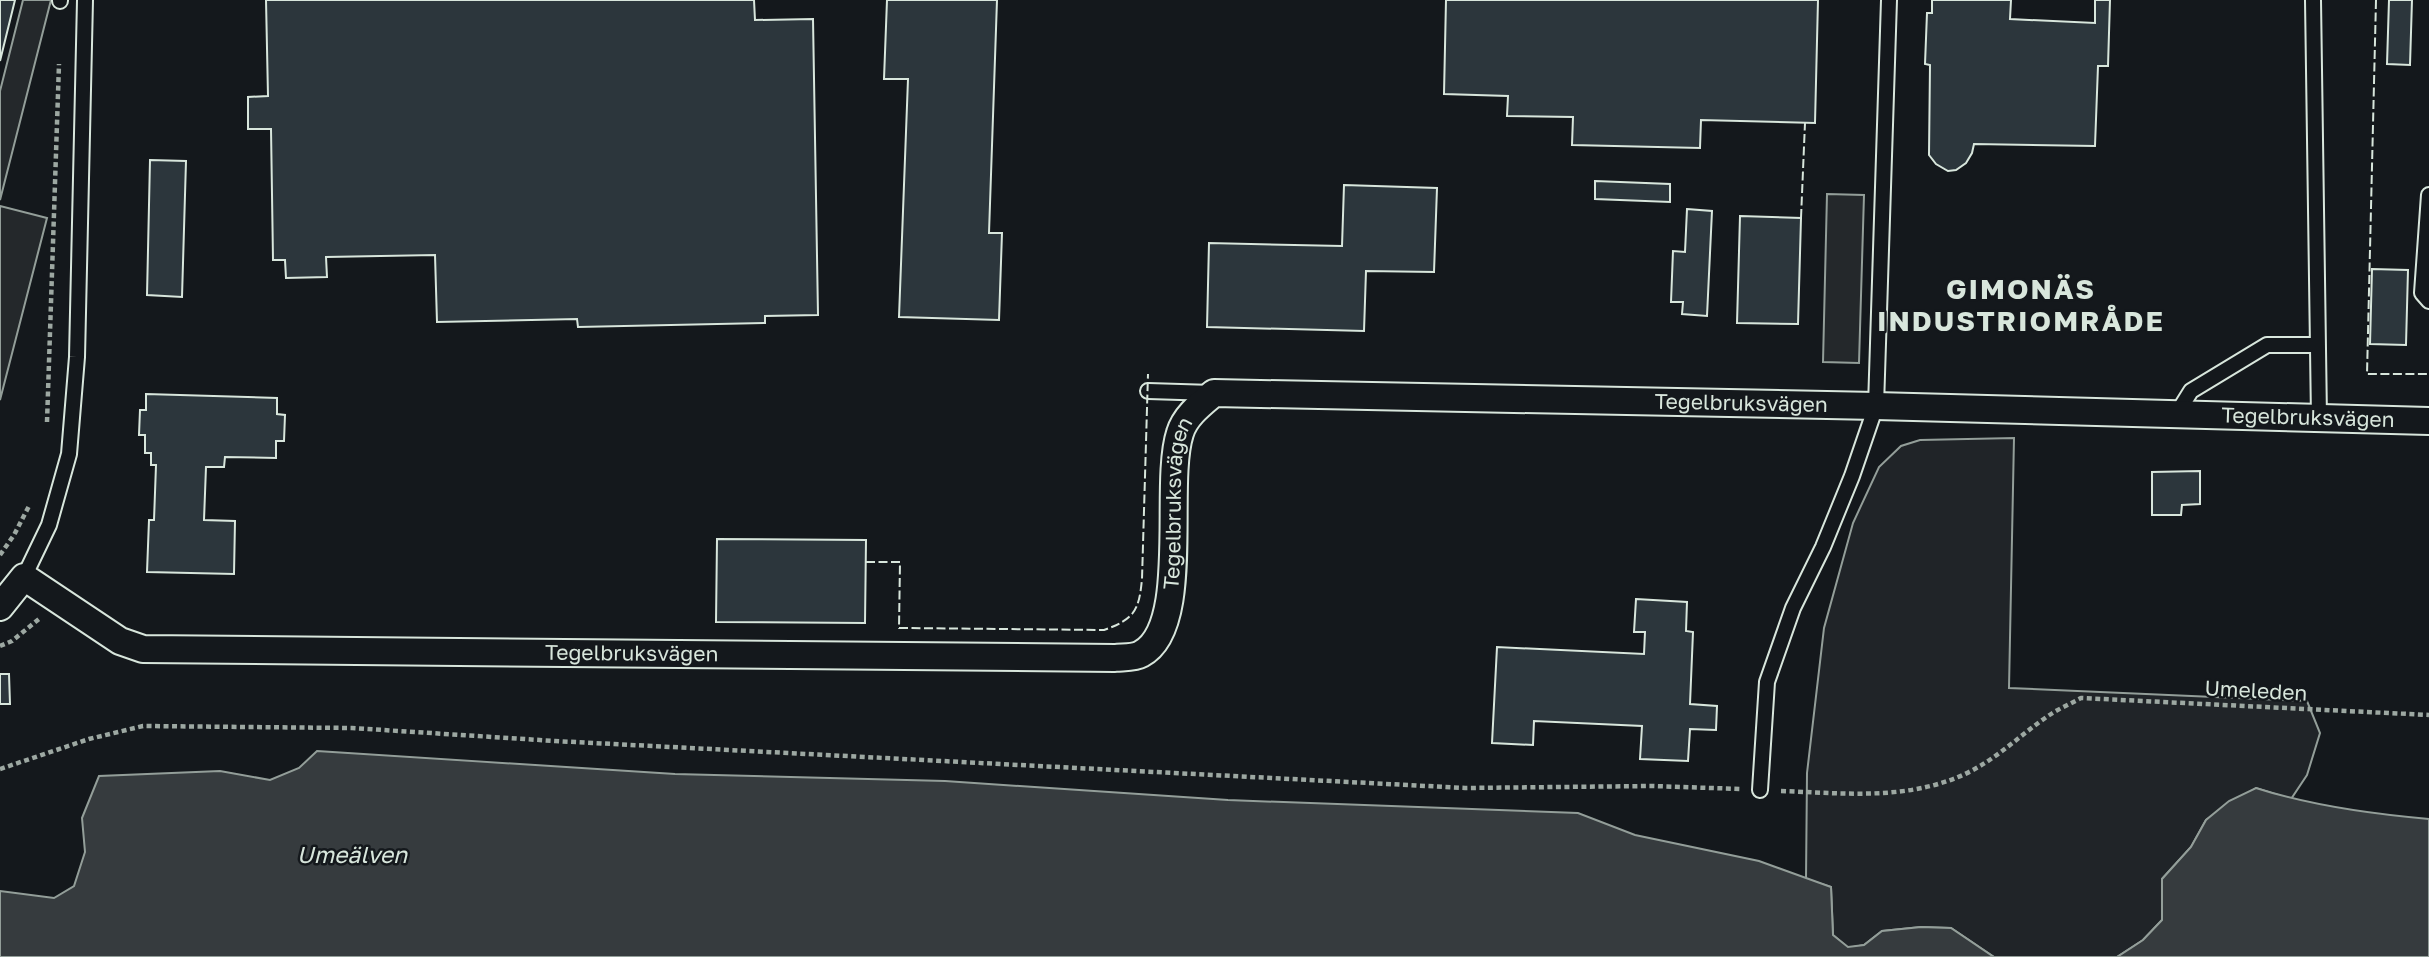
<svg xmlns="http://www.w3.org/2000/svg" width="2429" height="957" font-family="'Golos Text',sans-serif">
	<rect width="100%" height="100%" fill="#14181c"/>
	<path fill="#202428" stroke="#939e99" stroke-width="2" d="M 2014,438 L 2009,688 L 2307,701 L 2320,733 L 2307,775 L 2291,799 L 2256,788 L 2206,820 L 2191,847 L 2162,879 L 2162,920 L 2143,940 L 2117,957 L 1994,957 L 1951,928 L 1921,927 L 1882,931 L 1864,945 L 1848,948 L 1833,935 L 1831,887 L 1806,879 L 1807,773 L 1824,628 L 1853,523 L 1879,467 L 1901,446 L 1920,440 Z"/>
	<path fill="#24282b" stroke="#939e99" stroke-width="2" d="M 23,0 L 51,0 L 0,200 L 0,91 Z
		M 1827,194 L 1864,195 L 1859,363 L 1823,362 Z
		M 0,206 L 47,218 L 0,400 Z"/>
	<path fill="#363b3e" stroke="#939e99" stroke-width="2" d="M 317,751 L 675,774 L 945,781 L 1228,800 L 1578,813 L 1635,835 L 1759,861 L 1831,887 L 1833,935 L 1848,947 L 1864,945 L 1882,931 L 1921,927 L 1951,928 L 1994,957 L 0,957 L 0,891 L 54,898 L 74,886 L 85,852 L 82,818 L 99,776 L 220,771 L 270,780 L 299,768 Z
		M 2256,788 C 2312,806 2371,814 2429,819 L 2429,957 L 2117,957 L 2143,940 L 2162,920 L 2162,879 L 2191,847 L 2206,820 L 2229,801 Z"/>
	<path fill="#2c363c" stroke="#d8e6dc" stroke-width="2" d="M 0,0 L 15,0 L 0,61 Z
		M 266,0 L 754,0 L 755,20 L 813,19 L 818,315 L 765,316 L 765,323 L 578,327 L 577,319 L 437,322 L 435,255 L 326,257 L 327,277 L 286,278 L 285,260 L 273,260 L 271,129 L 248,129 L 248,97 L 268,96 Z
		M 887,0 L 997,0 L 989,233 L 1002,233 L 999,320 L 899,317 L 908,79 L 884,79 Z
		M 1446,0 L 1818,0 L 1815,123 L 1701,120 L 1700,148 L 1572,145 L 1573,117 L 1507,116 L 1508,96 L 1444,94 Z
		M 1932,0 L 2011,0 L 2010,19 L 2095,23 L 2095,0 L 2110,0 L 2108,66 L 2098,66 L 2095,146 L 1974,144 L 1972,153 L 1966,163 L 1956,170 L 1948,171 L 1936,164 L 1929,155 L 1930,65 L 1925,64 L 1927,13 L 1932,13 Z
		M 2389,0 L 2412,0 L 2410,65 L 2387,64 Z
		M 150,160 L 186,161 L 182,297 L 147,295 Z
		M 1595,181 L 1670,184 L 1670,202 L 1595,199 Z
		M 1344,185 L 1437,188 L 1434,272 L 1366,271 L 1364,331 L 1207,327 L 1209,243 L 1342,246 Z
		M 1687,209 L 1712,211 L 1707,316 L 1682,314 L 1683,302 L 1671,302 L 1673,251 L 1685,252 Z
		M 1740,216 L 1801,218 L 1798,324 L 1737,323 Z
		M 2372,269 L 2408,270 L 2406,345 L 2370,344 Z
		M 146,394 L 277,398 L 277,414 L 285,415 L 284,441 L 276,441 L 276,458 L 225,457 L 224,467 L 206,467 L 204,520 L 235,521 L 234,574 L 147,572 L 149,520 L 154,520 L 156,465 L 151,465 L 151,453 L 145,453 L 145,435 L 139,435 L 140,410 L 146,410 Z
		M 2200,471 L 2200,504 L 2182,505 L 2181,515 L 2152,515 L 2152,472 Z
		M 717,539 L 866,540 L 865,623 L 716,622 Z
		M 1636,599 L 1687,602 L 1686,631 L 1693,632 L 1690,704 L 1717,706 L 1716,730 L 1690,729 L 1688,761 L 1640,759 L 1642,726 L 1534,721 L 1533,745 L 1492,743 L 1497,647 L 1644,654 L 1645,632 L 1634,632 Z
		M 0,674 L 9,674 L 10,704 L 0,704 Z"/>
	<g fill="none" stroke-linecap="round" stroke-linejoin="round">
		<g stroke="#d8e6dc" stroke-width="18">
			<path id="lane" d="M 2313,0 L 2319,418
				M 60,1 L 60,0
				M 2429,195 L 2422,293 L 2429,301
				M 1148,391 L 1213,393
				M 2176,415 L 2191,391 L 2267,345 L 2318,345
				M 24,577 L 49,525 L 69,454 L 77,357 L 85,0
				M 1760,790 L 1767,682 L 1793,608 L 1823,547 L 1852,476 L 1876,406 L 1889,0"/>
		</g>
		<g stroke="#d8e6dc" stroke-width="30">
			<g id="street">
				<path id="s1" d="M 0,607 L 24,577 L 120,641 L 143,649 L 1115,658 C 1122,657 1134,658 1141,654 C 1192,627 1163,485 1180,433 C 1185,416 1201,404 1214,393 L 1876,406 L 2429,421"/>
			</g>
		</g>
		<path stroke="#9da8a2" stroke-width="4.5" stroke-dasharray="5 3.5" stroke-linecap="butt" d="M 47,422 L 59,64
			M 0,555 L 14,535 L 29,506
			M 0,646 L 12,641 L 39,619
			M 0,769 L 89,739 L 143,726 L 352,728 L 555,741 L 1465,788 L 1652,786 L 1741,789
			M 1781,791 C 1844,793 1906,801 1965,774 C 1997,759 2020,735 2048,716 C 2058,709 2070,704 2081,698 L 2429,715"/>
		<use href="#lane" stroke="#14181c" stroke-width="14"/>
		<use href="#street" stroke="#14181c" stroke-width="26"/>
		<path stroke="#d8e6dc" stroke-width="2" stroke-dasharray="9 3.5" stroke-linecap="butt" d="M 2376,0 L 2367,374 L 2429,374
			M 1801,218 L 1805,123
			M 866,562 L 900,562 L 899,628 L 1104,630 C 1135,619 1139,610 1142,579 L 1148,374"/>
	</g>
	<g text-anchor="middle" stroke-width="5" stroke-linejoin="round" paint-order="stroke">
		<g font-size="21" fill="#d8e6dc" stroke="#14181c">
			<text dy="7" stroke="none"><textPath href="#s1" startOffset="1988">Tegelbruksvägen</textPath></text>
			<text dy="7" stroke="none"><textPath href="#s1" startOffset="2555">Tegelbruksvägen</textPath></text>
			<text dy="7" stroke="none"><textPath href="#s1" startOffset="1337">Tegelbruksvägen</textPath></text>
			<text dy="7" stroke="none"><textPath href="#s1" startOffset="667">Tegelbruksvägen</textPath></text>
			<text transform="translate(2256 691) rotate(3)" y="7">Umeleden</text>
		</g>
		<g font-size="23" font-style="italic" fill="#d8e6dc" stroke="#14181c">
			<text x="352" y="863">Umeälven</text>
		</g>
		<g font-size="28" font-weight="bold" letter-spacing="2" fill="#d8e6dc" stroke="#14181c">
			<text x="2021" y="299">GIMONÄS<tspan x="2021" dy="32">INDUSTRIOMRÅDE</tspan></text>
		</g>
	</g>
</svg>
